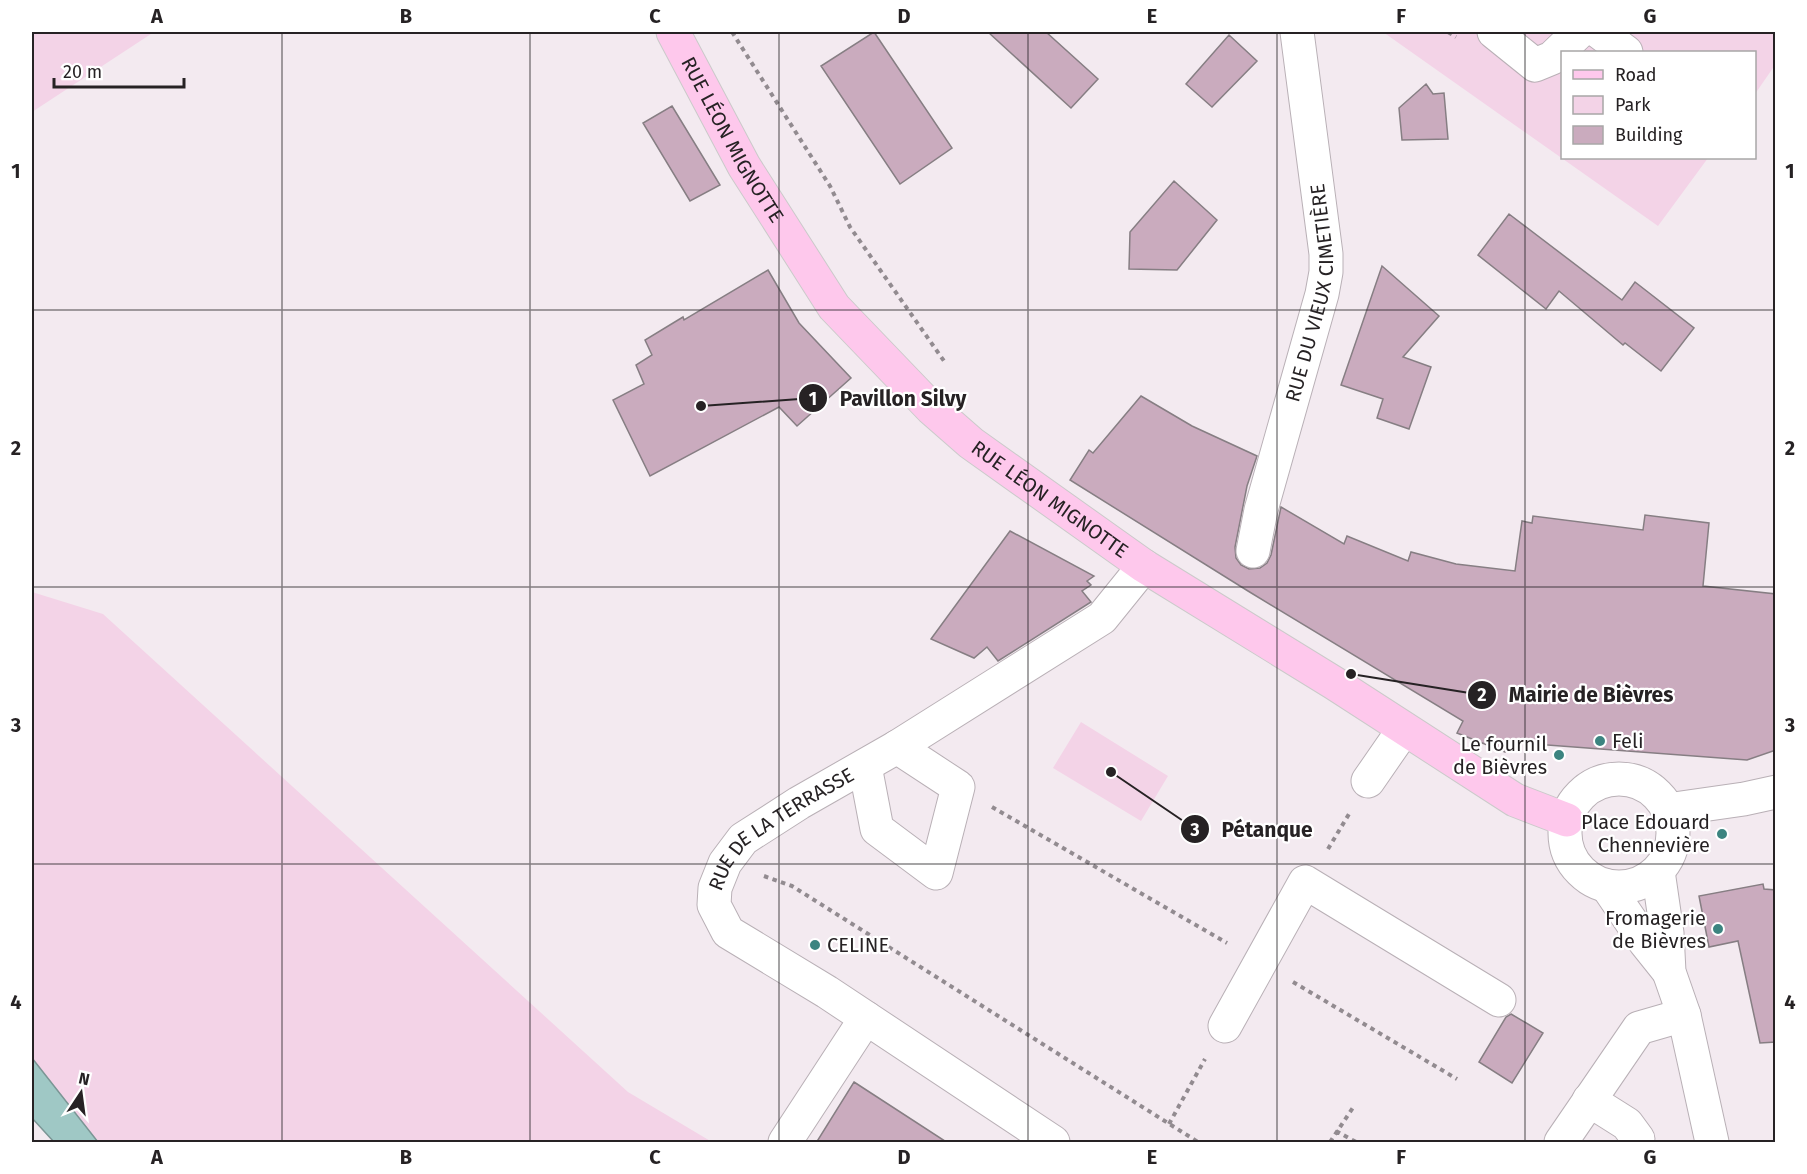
<svg xmlns="http://www.w3.org/2000/svg" width="1807" height="1174" font-family="'Fira Sans',sans-serif">
	<rect width="100%" height="100%" fill="#f3eaf0"/>
	<path fill="#f3d3e7" d="M 32,32 L 154,32 L 32,112 Z
		M 1383,32 L 1775,32 L 1775,65 L 1755,94 L 1754,52 L 1562,52 L 1562,158 L 1708,158 L 1658,226 Z
		M 32,592 L 103,614 L 628,1092 L 712,1142 L 98,1142 L 32,1058 Z
		M 1081,722 L 1168,776 L 1141,821 L 1053,768 Z"/>
	<path fill="#9fc8c5" stroke="#7b9695" stroke-width="1.5" d="M 32,1058 L 98,1142 L 54,1142 L 32,1118 Z"/>
	<path fill="#caabbe" stroke="#867e83" stroke-width="1.5" d="M 874,32 L 952,148 L 900,184 L 821,66 Z
		M 988,32 L 1046,32 L 1098,79 L 1071,108 Z
		M 1229,35 L 1257,61 L 1212,107 L 1186,84 Z
		M 1426,84 L 1433,94 L 1444,93 L 1448,139 L 1402,140 L 1399,108 Z
		M 672,106 L 720,185 L 690,201 L 643,123 Z
		M 1174,181 L 1217,220 L 1177,270 L 1129,269 L 1130,232 Z
		M 1509,214 L 1622,300 L 1635,282 L 1694,328 L 1661,371 L 1625,343 L 1623,345 L 1559,291 L 1546,309 L 1478,255 Z
		M 1382,266 L 1439,316 L 1403,357 L 1431,367 L 1409,429 L 1377,418 L 1383,399 L 1341,385 Z
		M 768,270 L 799,323 L 851,378 L 797,426 L 779,407 L 650,476 L 613,400 L 644,384 L 636,365 L 652,355 L 645,340 L 683,317 L 684,320 Z
		M 1141,396 L 1192,426 L 1257,456 L 1247,486 L 1235,547 L 1236,558 L 1241,565 L 1249,569 L 1260,568 L 1267,563 L 1271,555 L 1281,507 L 1344,544 L 1347,536 L 1408,561 L 1411,552 L 1456,564 L 1515,571 L 1522,521 L 1532,523 L 1533,516 L 1643,530 L 1645,515 L 1709,523 L 1703,586 L 1776,594 L 1776,750 L 1747,760 L 1509,742 L 1505,752 L 1457,733 L 1463,721 L 1248,591 L 1070,480 L 1089,450 L 1093,453 Z
		M 1010,531 L 1094,576 L 1087,581 L 1091,585 L 1082,591 L 1091,602 L 998,661 L 987,647 L 974,658 L 931,639 Z
		M 1763,884 L 1764,889 L 1776,890 L 1776,1042 L 1760,1043 L 1738,941 L 1709,947 L 1699,896 Z
		M 1511,1014 L 1543,1033 L 1512,1083 L 1479,1062 L 1506,1017 Z
		M 854,1082 L 948,1143 L 816,1143 Z"/>
	<g fill="none" stroke-linecap="round" stroke-linejoin="round">
		<g stroke="#b9b0b6" stroke-width="35">
			<g id="minor">
				<path d="M 1494,32 L 1535,65 L 1552,58 L 1579,32"/>
				<path d="M 1599,32 L 1626,52"/>
				<path id="s1" d="M 1253,551 L 1261,510 L 1322,294 L 1326,272 L 1326,254 L 1297,32"/>
				<path d="M 865,766 L 877,829 L 936,873 L 958,787 L 897,747"/>
				<circle cx="1619" cy="833" r="54"/>
				<path d="M 1368,781 L 1404,729"/>
				<path d="M 1667,810 L 1744,799 L 1776,792"/>
				<path d="M 1658,871 L 1667,933 L 1669,972 L 1684,1015 L 1712,1142"/>
				<path d="M 1607,886 L 1645,942 L 1669,972"/>
				<path d="M 1225,1026 L 1305,882 L 1499,1000"/>
				<path d="M 1589,1100 L 1627,1124 L 1638,1139 L 1636,1142"/>
				<path d="M 785,1142 L 866,1018"/>
				<path id="s2" d="M 1053,1142 L 827,992 L 728,932 L 714,905 L 715,888 L 725,863 L 743,839 L 799,803 L 897,747 L 1102,618 L 1144,566"/>
				<path d="M 1561,1142 L 1639,1028 L 1684,1015"/>
			</g>
		</g>
		<g stroke="#cbcaca" stroke-width="35">
			<g id="major">
				<path id="s3" d="M 673,32 L 744,166 L 834,307 L 931,408 L 971,443 L 1144,566 L 1334,683 L 1515,800 L 1567,820"/>
			</g>
		</g>
		<path stroke="#928b90" stroke-width="4" stroke-dasharray="4.5 4.5" stroke-linecap="butt" d="M 732,32 L 830,186 L 850,227 L 944,361
			M 1448,32 L 1456,37
			M 992,807 L 1227,943
			M 1328,849 L 1349,814
			M 764,876 L 792,886 L 1198,1142
			M 1293,982 L 1457,1079
			M 1169,1124 L 1205,1059
			M 1336,1131 L 1356,1142
			M 1330,1142 L 1354,1106"/>
		<use href="#minor" stroke="#fff" stroke-width="33"/>
		<use href="#major" stroke="#fec8ec" stroke-width="33"/>
	</g>
	<path fill="none" stroke="#262224" stroke-width="1.5" stroke-opacity="0.55" d="M 282,32 L 282,1142M 530,32 L 530,1142M 779,32 L 779,1142M 1028,32 L 1028,1142M 1277,32 L 1277,1142M 1525,32 L 1525,1142M 32,310 L 1776,310M 32,587 L 1776,587M 32,864 L 1776,864"/>
	<g fill="#3c8480" stroke="#fff" stroke-width="2">
		<circle cx="1600" cy="741" r="6"/>
		<circle cx="1559" cy="755" r="6"/>
		<circle cx="1722" cy="834" r="6"/>
		<circle cx="1718" cy="929" r="6"/>
		<circle cx="815" cy="945" r="6"/>
	</g>
	<g text-anchor="middle" stroke-width="4.5" stroke-linejoin="round" paint-order="stroke">
		<g font-size="20" fill="#262224" stroke="#fff">
			<text dy="7" stroke="none"><textPath href="#s3" startOffset="123">RUE LÉON MIGNOTTE</textPath></text>
			<text dy="7" stroke="none"><textPath href="#s1" startOffset="266">RUE DU VIEUX CIMETIÈRE</textPath></text>
			<text dy="7" stroke="none"><textPath href="#s3" startOffset="609">RUE LÉON MIGNOTTE</textPath></text>
			<text dy="7" stroke="none"><textPath href="#s2" startOffset="526">RUE DE LA TERRASSE</textPath></text>
		</g>
		<g font-size="20" fill="#262224" stroke="#fff" text-anchor="end">
			<text x="1612" y="748" text-anchor="start">Feli</text>
			<text x="1547" y="751">Le fournil<tspan x="1547" dy="23">de Bièvres</tspan></text>
			<text x="1710" y="829">Place Edouard<tspan x="1710" dy="23">Chennevière</tspan></text>
			<text x="1706" y="925">Fromagerie<tspan x="1706" dy="23">de Bièvres</tspan></text>
			<text x="827" y="952" text-anchor="start">CELINE</text>
		</g>
	</g>
	<path fill="none" stroke="#262224" stroke-width="2" d="M701 406L813 398M1351 674L1482 695M1111 772L1195 829"/>
	<g fill="#262224" stroke="#fff" stroke-width="2">
		<circle cx="701" cy="406" r="6"/>
		<circle cx="1351" cy="674" r="6"/>
		<circle cx="1111" cy="772" r="6"/>
		<circle cx="813" cy="398" r="15"/>
		<circle cx="1482" cy="695" r="15"/>
		<circle cx="1195" cy="829" r="15"/>
	</g>
	<g font-size="18" text-anchor="middle" font-weight="bold" fill="#fff">
		<text x="813" y="405">1</text>
		<text x="1482" y="701">2</text>
		<text x="1195" y="836">3</text>
	</g>
	<g font-size="21" text-anchor="middle" font-weight="bold" fill="#262224" stroke="#fff" stroke-width="4.5" stroke-linejoin="round" paint-order="stroke">
		<text x="903" y="406">Pavillon Silvy</text>
		<text x="1591" y="702">Mairie de Bièvres</text>
		<text x="1267" y="837">Pétanque</text>
	</g>
	<rect width="1807" height="1174" fill="none" stroke="#ffffff" stroke-width="66"/>
	<rect x="1561" y="51" width="195" height="108" fill="#ffffff" stroke="#a8a7a7" stroke-width="1.5"/>
	<rect x="1573" y="70" width="30" height="9" fill="#fec8ec" stroke="#a8a7a7" stroke-width="1.5"/>
	<text x="1615" y="81" font-size="18" fill="#262224">Road</text>
	<rect x="1573" y="96" width="30" height="18" fill="#f3d3e7" stroke="#a8a7a7" stroke-width="1.5"/>
	<text x="1615" y="111" font-size="18" fill="#262224">Park</text>
	<rect x="1573" y="126" width="30" height="18" fill="#caabbe" stroke="#a8a7a7" stroke-width="1.5"/>
	<text x="1615" y="141" font-size="18" fill="#262224">Building</text>
	<g transform="translate(81 1093) rotate(13)" stroke="#ffffff" stroke-width="4.5" paint-order="stroke">
	<path d="M0-4.5L10 22L0 15L-10 22Z" fill="#262224"/>
	<text y="-9" font-size="16" font-weight="bold" text-anchor="middle" fill="#262224">N</text>
	</g>
	<path d="M54 78v9h130v-9" fill="none" stroke="#262224" stroke-width="3"/>
	<text x="63" y="78" font-size="18" fill="#262224" stroke="#ffffff" stroke-width="4.5" paint-order="stroke">20 m</text>
	<rect x="33" y="33" width="1741" height="1108" fill="none" stroke="#262224" stroke-width="2"/>
	<g font-size="20" text-anchor="middle" font-weight="bold" fill="#262224">
		<text x="157" y="23">A</text>
		<text x="406" y="23">B</text>
		<text x="655" y="23">C</text>
		<text x="904" y="23">D</text>
		<text x="1152" y="23">E</text>
		<text x="1401" y="23">F</text>
		<text x="1650" y="23">G</text>
		<text x="16" y="178">1</text>
		<text x="1790" y="178">1</text>
		<text x="16" y="455">2</text>
		<text x="1790" y="455">2</text>
		<text x="16" y="732">3</text>
		<text x="1790" y="732">3</text>
		<text x="16" y="1009">4</text>
		<text x="1790" y="1009">4</text>
		<text x="157" y="1164">A</text>
		<text x="406" y="1164">B</text>
		<text x="655" y="1164">C</text>
		<text x="904" y="1164">D</text>
		<text x="1152" y="1164">E</text>
		<text x="1401" y="1164">F</text>
		<text x="1650" y="1164">G</text>
	</g>
</svg>
